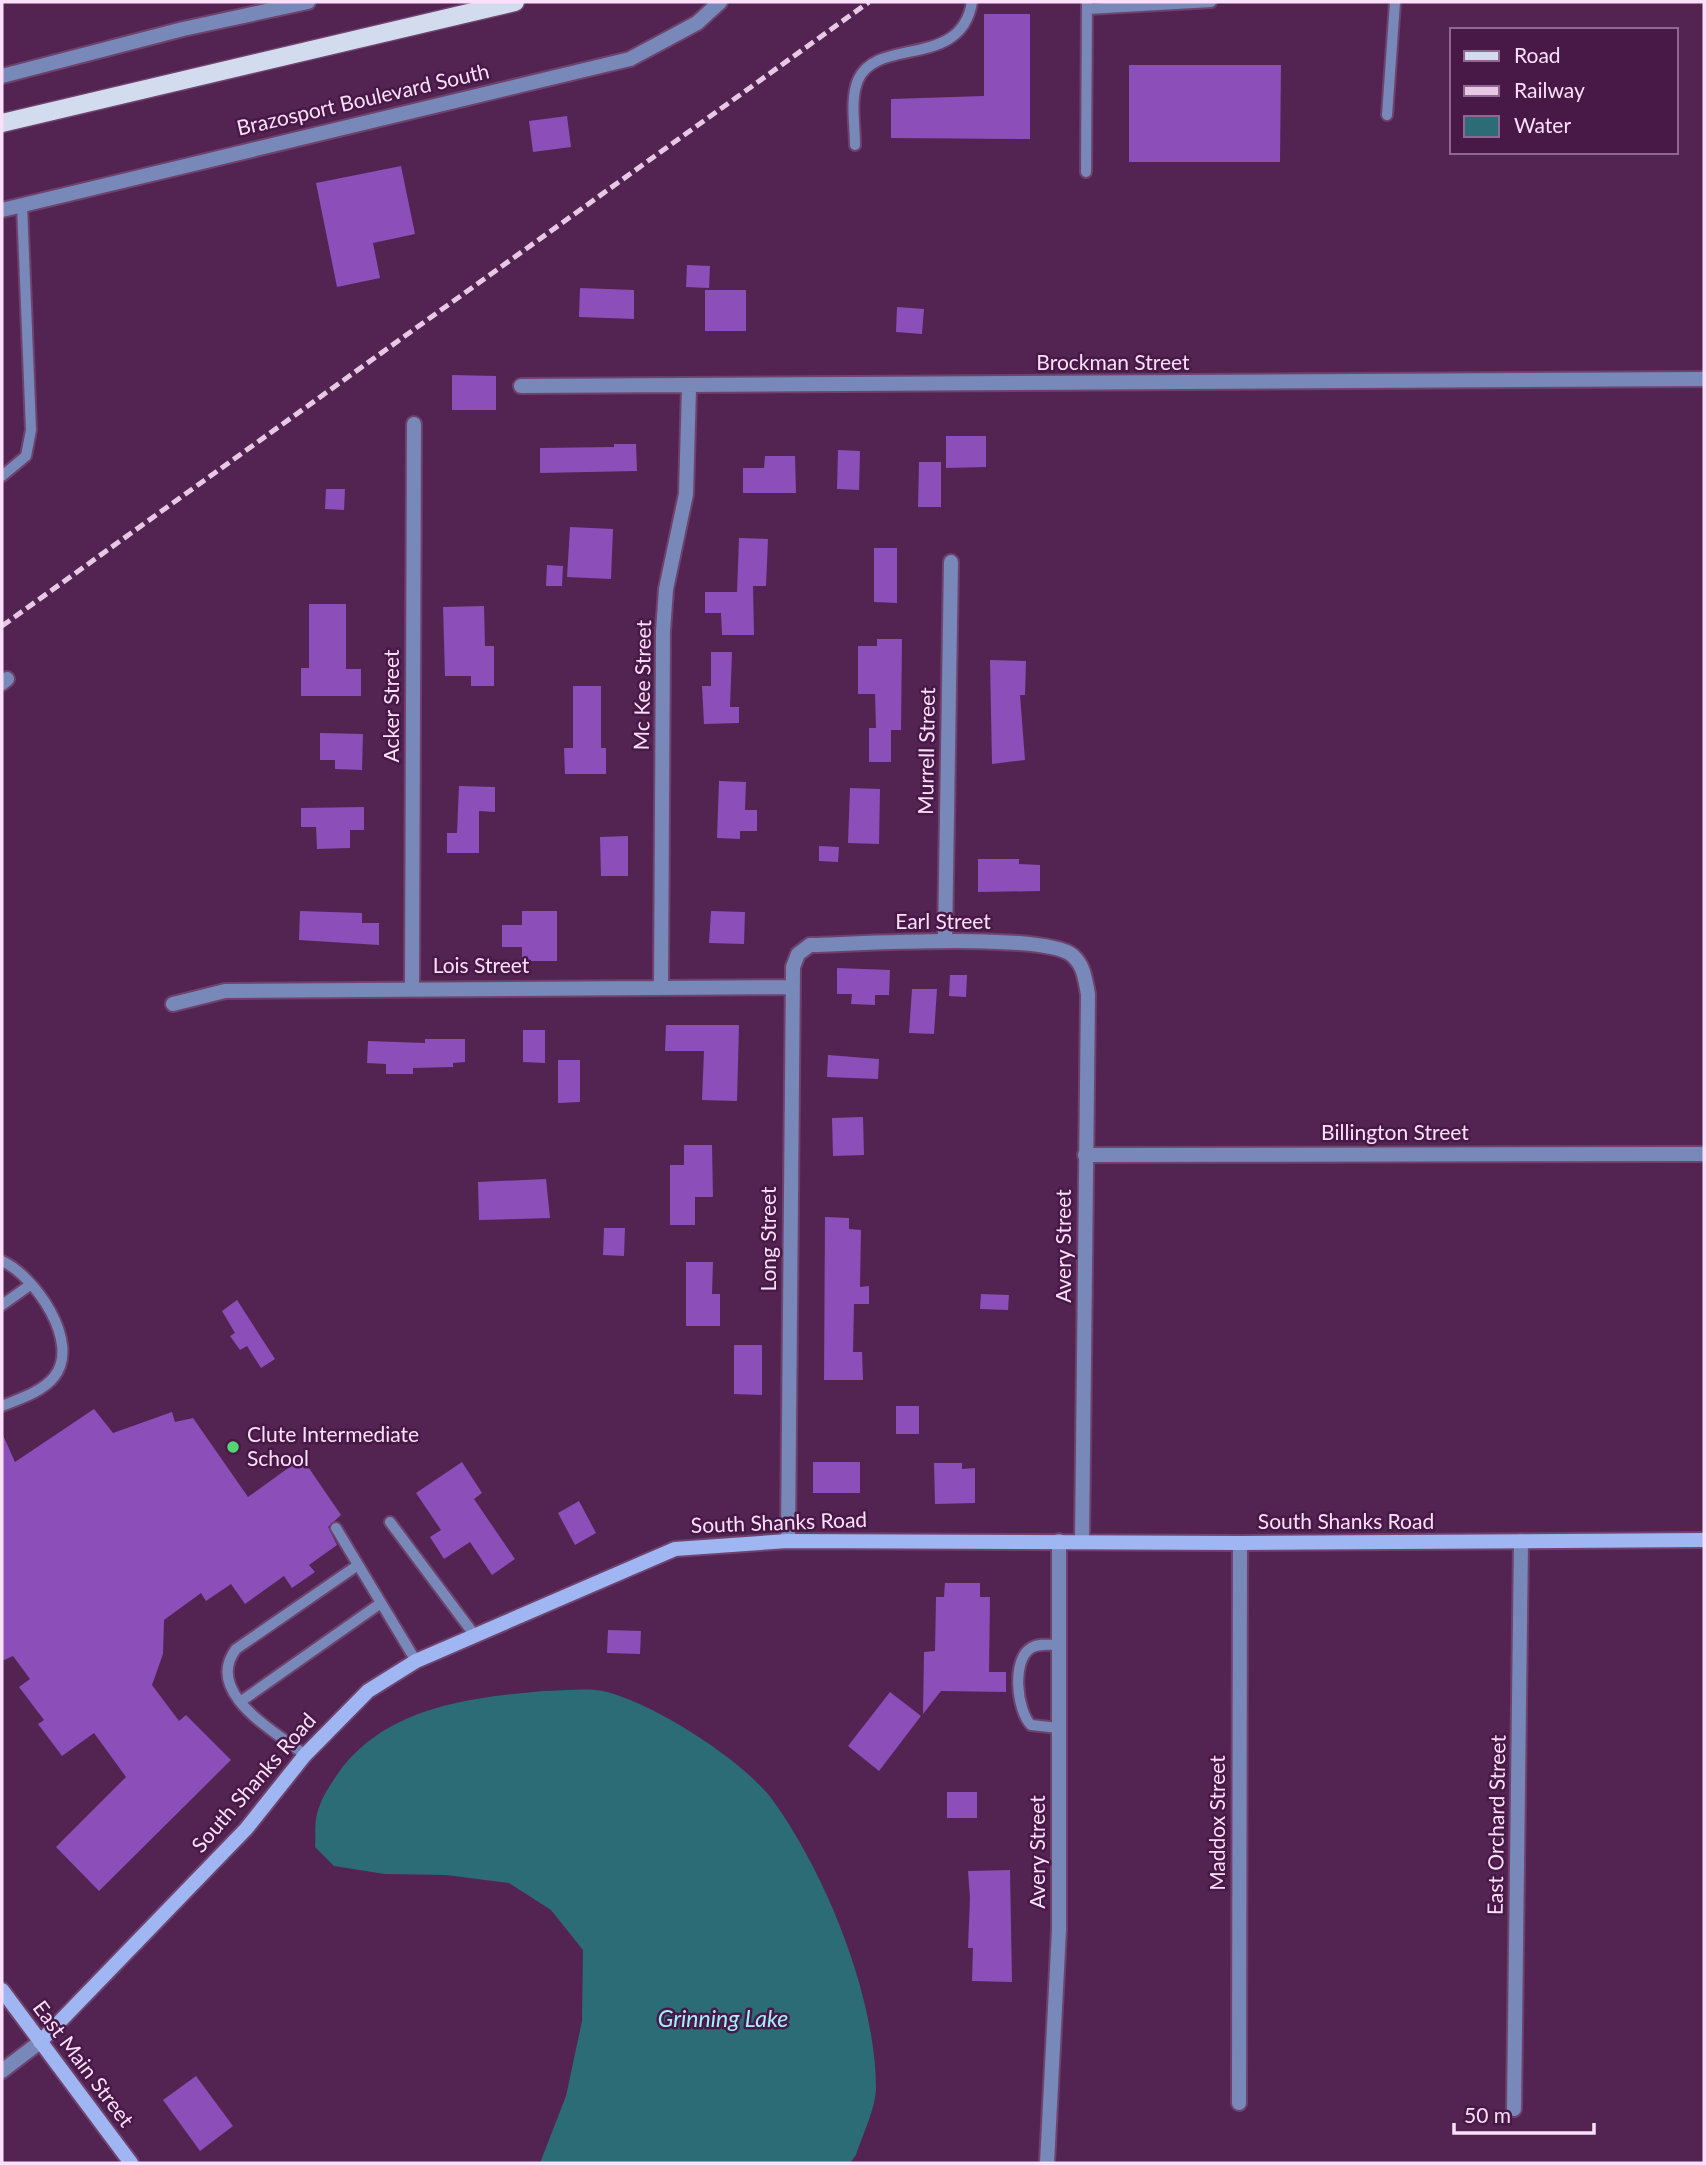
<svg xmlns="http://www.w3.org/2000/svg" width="1706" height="2165" font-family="Lato,sans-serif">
	<rect width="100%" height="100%" fill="#532452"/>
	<path fill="#2b6c76" d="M 543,1691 C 563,1691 588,1687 607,1692 C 655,1704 746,1762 774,1802 C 827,1876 876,1998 876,2089 C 875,2110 862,2136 856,2155 L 850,2163 L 540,2163 L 566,2096 L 582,2021 L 583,1950 L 551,1910 L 509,1883 L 446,1875 L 385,1874 L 334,1866 L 315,1847 C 316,1837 314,1824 317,1814 C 321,1798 330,1785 339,1772 C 387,1707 468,1698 543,1691 Z"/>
	<path fill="#8c4eb8" d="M 984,14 L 1030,14 L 1030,139 L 891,138 L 891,99 L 984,96 Z
		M 1129,65 L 1281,65 L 1280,162 L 1129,162 Z
		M 567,116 L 571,147 L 533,152 L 529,121 Z
		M 401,166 L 415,234 L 373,243 L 380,278 L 337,287 L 316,183 Z
		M 687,265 L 710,266 L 709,288 L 686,287 Z
		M 580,288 L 634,290 L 634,319 L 579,317 Z
		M 705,290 L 746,290 L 746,331 L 705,331 Z
		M 897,307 L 924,309 L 922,334 L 896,332 Z
		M 452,375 L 496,376 L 496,410 L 452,410 Z
		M 946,436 L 986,436 L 986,467 L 946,468 Z
		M 614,444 L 636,444 L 637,471 L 540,473 L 540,448 L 614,447 Z
		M 838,450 L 860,451 L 859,490 L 837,489 Z
		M 765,456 L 795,456 L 796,493 L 743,493 L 743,468 L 764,468 Z
		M 919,462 L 941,462 L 941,507 L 918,507 Z
		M 326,489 L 345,489 L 344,510 L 325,509 Z
		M 570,527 L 613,529 L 611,579 L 567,577 Z
		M 739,538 L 768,539 L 766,586 L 753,586 L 754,635 L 722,635 L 721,613 L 705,613 L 705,592 L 737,592 Z
		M 874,548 L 897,548 L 897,603 L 874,602 Z
		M 547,565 L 563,566 L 562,586 L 546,586 Z
		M 309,604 L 346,604 L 346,669 L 361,669 L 361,696 L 301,696 L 301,668 L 309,668 Z
		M 484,606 L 485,646 L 494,646 L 494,686 L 471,686 L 471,676 L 445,676 L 443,607 Z
		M 877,639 L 902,639 L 901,730 L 891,730 L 891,762 L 869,762 L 869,728 L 876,728 L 875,694 L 858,694 L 858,646 L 877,646 Z
		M 711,652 L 732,652 L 730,707 L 739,707 L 739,723 L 704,724 L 702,686 L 711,686 Z
		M 990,660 L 1026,661 L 1025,695 L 1020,695 L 1025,760 L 992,764 Z
		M 573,686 L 601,686 L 601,748 L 606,748 L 606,774 L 565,774 L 564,748 L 573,748 Z
		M 320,733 L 363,734 L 362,770 L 335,769 L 335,760 L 320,760 Z
		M 719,781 L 746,782 L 745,810 L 757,810 L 757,831 L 740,831 L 740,839 L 717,838 Z
		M 459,786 L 495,787 L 495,812 L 479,811 L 479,853 L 447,853 L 447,833 L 457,833 Z
		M 850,788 L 880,789 L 879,844 L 848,843 Z
		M 364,807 L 364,830 L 350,830 L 350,848 L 317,849 L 316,827 L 301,827 L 301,808 Z
		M 628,836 L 628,876 L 601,876 L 600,837 Z
		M 819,846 L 839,847 L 838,862 L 819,861 Z
		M 978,859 L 1019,859 L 1019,864 L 1040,865 L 1040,891 L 978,892 Z
		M 300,911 L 362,913 L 362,923 L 379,923 L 379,945 L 299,940 Z
		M 522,911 L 557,911 L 557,961 L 522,961 L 522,947 L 502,947 L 502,925 L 522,925 Z
		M 711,911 L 745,912 L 744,944 L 709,943 Z
		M 837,968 L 890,970 L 889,995 L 875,995 L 875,1005 L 851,1004 L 852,994 L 837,994 Z
		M 950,975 L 967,975 L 966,997 L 949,996 Z
		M 912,989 L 937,989 L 934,1034 L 909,1033 Z
		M 666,1025 L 739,1025 L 737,1101 L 702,1100 L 704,1051 L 665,1051 Z
		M 523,1030 L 545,1030 L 545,1063 L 523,1062 Z
		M 425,1039 L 465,1039 L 465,1062 L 453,1063 L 453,1067 L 413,1068 L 413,1074 L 386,1074 L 386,1064 L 367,1063 L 368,1041 L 425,1043 Z
		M 828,1055 L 879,1059 L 878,1079 L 827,1077 Z
		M 558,1060 L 580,1060 L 580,1102 L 558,1103 Z
		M 863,1117 L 864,1155 L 833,1156 L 832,1118 Z
		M 684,1145 L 712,1145 L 713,1197 L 695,1197 L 695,1225 L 670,1225 L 670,1165 L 684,1165 Z
		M 546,1179 L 550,1218 L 479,1220 L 478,1182 Z
		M 825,1217 L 849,1218 L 849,1229 L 861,1230 L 860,1287 L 869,1286 L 869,1304 L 854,1304 L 853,1352 L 862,1352 L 863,1380 L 824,1380 Z
		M 604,1228 L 625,1228 L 624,1256 L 603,1255 Z
		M 686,1262 L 713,1262 L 712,1294 L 720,1294 L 720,1326 L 686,1326 Z
		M 981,1294 L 1009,1295 L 1008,1310 L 980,1309 Z
		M 237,1300 L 275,1359 L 261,1368 L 247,1346 L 240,1350 L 230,1336 L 235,1333 L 222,1311 Z
		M 734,1345 L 762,1345 L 762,1395 L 734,1394 Z
		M 896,1406 L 919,1406 L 919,1434 L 896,1434 Z
		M 94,1409 L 113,1433 L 172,1412 L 175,1422 L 193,1418 L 248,1497 L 302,1458 L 341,1515 L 328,1527 L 337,1545 L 309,1565 L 315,1572 L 292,1588 L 284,1576 L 245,1604 L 231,1584 L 206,1601 L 201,1593 L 164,1620 L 163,1654 L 152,1685 L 179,1721 L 186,1715 L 231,1760 L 99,1891 L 56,1847 L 126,1777 L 94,1733 L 62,1756 L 38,1724 L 44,1720 L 19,1687 L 30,1679 L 13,1656 L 2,1661 L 2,1433 L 15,1462 Z
		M 462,1462 L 482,1493 L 474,1499 L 515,1559 L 492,1575 L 470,1542 L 444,1559 L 430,1537 L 441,1530 L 416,1493 Z
		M 813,1462 L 860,1462 L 860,1493 L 813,1493 Z
		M 934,1463 L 962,1463 L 962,1469 L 975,1468 L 975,1503 L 935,1504 Z
		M 579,1501 L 596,1533 L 575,1545 L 558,1513 Z
		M 945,1583 L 980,1583 L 980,1597 L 990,1597 L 989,1672 L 1006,1672 L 1006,1692 L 941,1691 L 923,1714 L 924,1652 L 935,1651 L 936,1597 L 944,1597 Z
		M 608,1630 L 641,1631 L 640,1654 L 607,1653 Z
		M 890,1692 L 921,1716 L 879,1771 L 848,1746 Z
		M 947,1792 L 977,1792 L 977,1818 L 947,1818 Z
		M 1010,1870 L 1012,1982 L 972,1981 L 973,1948 L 968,1948 L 970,1898 L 968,1871 Z
		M 196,2076 L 233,2126 L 200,2151 L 163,2100 Z"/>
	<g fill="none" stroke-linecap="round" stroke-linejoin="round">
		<g stroke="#6e426d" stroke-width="14">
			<path id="lane" d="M 1088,9 L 1211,2
				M 1387,115 L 1395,2
				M 855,145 C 855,125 850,99 858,80 C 877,36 961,70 972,2
				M 1086,172 L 1087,2
				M 2,476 L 26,456 L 31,430 L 22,205
				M 2,1261 C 34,1275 82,1343 54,1377 C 42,1392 19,1399 2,1406
				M 2,1305 L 30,1285
				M 390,1522 L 476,1637
				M 336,1528 L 416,1661
				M 1059,1645 C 1050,1645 1039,1643 1031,1648 C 1011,1660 1017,1711 1031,1725 L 1059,1728
				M 240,1702 L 381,1603
				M 305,1755 C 275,1731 203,1693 236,1649 L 358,1565"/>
		</g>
		<g stroke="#6e426d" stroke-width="18">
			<path id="street" d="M 2,76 L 183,29 L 308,2
				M 2,210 L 630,59 L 697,23 L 720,2
				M 521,386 L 1704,379
				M 2,683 L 7,679
				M 945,941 L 951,562
				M 661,987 L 663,631 L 666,589 L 686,494 L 689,387
				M 412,988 L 414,424
				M 173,1004 L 225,991 L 792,987
				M 1085,1155 L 1704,1154
				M 788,1541 L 793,967 L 798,954 L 810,945 C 856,944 1043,932 1072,955 C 1084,965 1085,979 1088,994 L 1082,1541
				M 2,2071 L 40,2042
				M 1239,2103 L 1240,1543
				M 1514,2109 L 1521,1541
				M 1047,2163 L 1059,1930 L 1059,1541"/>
		</g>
		<g stroke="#6e426d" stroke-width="18">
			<path id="secondary" d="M 2,1990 L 131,2163
				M 40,2042 L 246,1829 L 305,1755 L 368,1691 L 416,1661 L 675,1549 L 788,1541 L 1240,1543 L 1704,1540"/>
		</g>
		<g stroke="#6e426d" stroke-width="21">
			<path id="primary" d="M 2,123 L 515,2"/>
		</g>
		<use href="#lane" stroke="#7889b9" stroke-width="10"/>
		<use href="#street" stroke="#7889b9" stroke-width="14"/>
		<use href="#secondary" stroke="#a0b6f3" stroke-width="14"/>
		<use href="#primary" stroke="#d3dbef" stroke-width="18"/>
		<path stroke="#e7c8e5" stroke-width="5" stroke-dasharray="10 5" stroke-linecap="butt" d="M 2,626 L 869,2"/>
	</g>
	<circle fill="#52d673" stroke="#481947" stroke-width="2.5" cx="233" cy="1447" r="7"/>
	<g text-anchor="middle" stroke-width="5" stroke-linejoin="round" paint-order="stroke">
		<g font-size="21" fill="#fcdffa" stroke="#481947">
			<text transform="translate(363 100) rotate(-13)" y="7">Brazosport Boulevard South</text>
			<text x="1113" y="370">Brockman Street</text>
			<text transform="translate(643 685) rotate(-89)" y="7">Mc Kee Street</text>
			<text transform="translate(392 706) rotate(-90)" y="7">Acker Street</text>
			<text transform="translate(927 751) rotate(-89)" y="7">Murrell Street</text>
			<text x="943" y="929">Earl Street</text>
			<text x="481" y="973">Lois Street</text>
			<text x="1395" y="1140">Billington Street</text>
			<text transform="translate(769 1239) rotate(-90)" y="7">Long Street</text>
			<text transform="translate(1064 1246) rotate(-90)" y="7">Avery Street</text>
			<text x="1346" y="1529">South Shanks Road</text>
			<text transform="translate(779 1523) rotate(-2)" y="7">South Shanks Road</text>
			<text transform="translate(254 1783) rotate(-49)" y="7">South Shanks Road</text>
			<text transform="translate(1218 1823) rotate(-90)" y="7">Maddox Street</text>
			<text transform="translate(1497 1825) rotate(-89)" y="7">East Orchard Street</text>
			<text transform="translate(1038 1852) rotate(-90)" y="7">Avery Street</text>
			<text transform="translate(83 2064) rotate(53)" y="7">East Main Street</text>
		</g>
		<g font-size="21" fill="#fcdffa" stroke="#481947" text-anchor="start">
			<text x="247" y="1442">Clute Intermediate<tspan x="247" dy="24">School</tspan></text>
		</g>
		<g font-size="23" font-style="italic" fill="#a1f0fd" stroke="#481947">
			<text x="723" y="2027">Grinning Lake</text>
		</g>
	</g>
	<rect width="1706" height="2165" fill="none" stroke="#fcdffa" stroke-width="7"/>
	<rect x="1450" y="28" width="228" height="126" fill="#481947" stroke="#90688f" stroke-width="2"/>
	<rect x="1464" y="51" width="35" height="10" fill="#d3dbef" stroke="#90688f" stroke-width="2"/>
	<text x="1514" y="63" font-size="21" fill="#fcdffa">Road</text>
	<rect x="1464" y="86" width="35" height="10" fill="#e7c8e5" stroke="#90688f" stroke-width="2"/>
	<text x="1514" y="98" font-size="21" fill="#fcdffa">Railway</text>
	<rect x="1464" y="116" width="35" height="21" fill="#2b6c76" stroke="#90688f" stroke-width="2"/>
	<text x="1514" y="133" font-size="21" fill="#fcdffa">Water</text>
	<path d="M1454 2123v10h140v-10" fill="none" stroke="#fcdffa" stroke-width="3.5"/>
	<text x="1464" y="2123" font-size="21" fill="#fcdffa" stroke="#481947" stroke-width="5" paint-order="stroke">50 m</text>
</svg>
